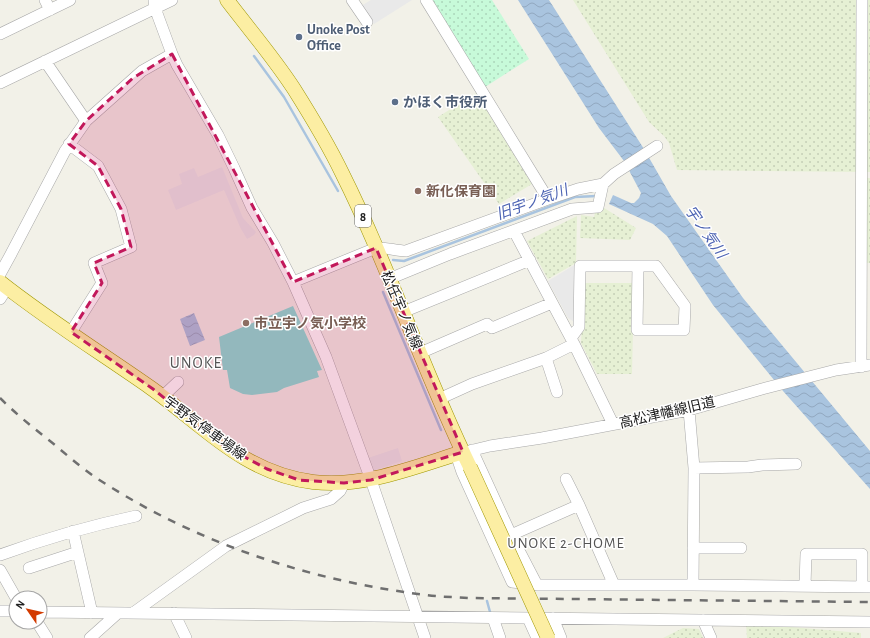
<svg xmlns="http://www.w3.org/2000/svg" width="870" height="638" font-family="'Alegreya Sans','Noto Sans JP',sans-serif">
	<defs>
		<pattern id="farmland-dots" width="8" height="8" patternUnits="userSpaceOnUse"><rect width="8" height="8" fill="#e6f0d4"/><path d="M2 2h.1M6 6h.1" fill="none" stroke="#c5ceb6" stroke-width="1.8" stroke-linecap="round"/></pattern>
		<pattern id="park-dots" width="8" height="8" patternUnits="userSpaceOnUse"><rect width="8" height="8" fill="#c7fad9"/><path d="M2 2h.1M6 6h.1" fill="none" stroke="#abd6ba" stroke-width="1.8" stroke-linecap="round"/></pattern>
		<pattern id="water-waves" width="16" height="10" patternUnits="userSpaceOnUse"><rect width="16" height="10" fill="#a9c4df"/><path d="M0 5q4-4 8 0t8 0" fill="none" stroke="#91a8bf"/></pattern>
	</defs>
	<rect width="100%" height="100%" fill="#f2f1e8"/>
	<path fill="url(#farmland-dots)" d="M 573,0 L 870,0 L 870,172 L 677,170 L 669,143 L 664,136 L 649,122 Z
		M 476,93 L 532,184 L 499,204 L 438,117 Z
		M 866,178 L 870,178 L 870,263 L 867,263 Z
		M 601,206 L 636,228 L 630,240 L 580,238 L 581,215 L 594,217 L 596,209 Z
		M 577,216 L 576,263 L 548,279 L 527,241 Z
		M 584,283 L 634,283 L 632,374 L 597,374 L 581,343 Z
		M 746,623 L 861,633 L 861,638 L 747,638 Z
		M 683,628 L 699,629 L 703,638 L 663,638 Z"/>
	<path fill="url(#park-dots)" d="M 431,0 L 492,0 L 529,59 L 485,87 Z"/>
	<path fill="#87e0d6" d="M 293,306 L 322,370 L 317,371 L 319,377 L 284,388 L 277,392 L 252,395 L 243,394 L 230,388 L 227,370 L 223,370 L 219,337 Z"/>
	<path fill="#e9e9e9" d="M 371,0 L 412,0 L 374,24 L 361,6 Z
		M 222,167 L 243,218 L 256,232 L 254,235 L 247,239 L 241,229 L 224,190 L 176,210 L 168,190 L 182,184 L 179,174 L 194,168 L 198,177 Z
		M 576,264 L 576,323 L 568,318 L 548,281 Z
		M 398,448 L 402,461 L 372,471 L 368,458 Z"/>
	<path fill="url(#water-waves)" d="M 518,0 L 549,0 L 644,149 L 671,196 L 743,298 L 870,451 L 870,489 L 783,391 L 713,305 L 667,236 L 653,224 L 609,204 L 613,195 L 631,203 L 634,203 L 639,198 L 641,193 L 624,161 L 599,128 Z
		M 194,313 L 205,340 L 190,346 L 180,319 Z"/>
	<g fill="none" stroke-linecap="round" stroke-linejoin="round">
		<path stroke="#a9c4df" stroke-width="2.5" d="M 254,56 L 284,97 L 338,191
			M 393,260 L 404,261 L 575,197 L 597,196
			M 383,292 L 441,430
			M 487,601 L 490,612"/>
		<g stroke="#a8a8a8" stroke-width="12">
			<path id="minor" d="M 45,0 L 50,10
				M 352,0 L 367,22
				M 426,0 L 548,199
				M 0,34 L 70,0
				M 172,54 L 177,65 L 218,135 L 234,168 L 252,208 L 273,243 L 293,282 L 376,248 C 386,247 396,251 406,251 L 548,199 L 578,189 L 603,184 L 614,174 L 657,146
				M 45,61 L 86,121
				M 0,83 L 172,0
				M 69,144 L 98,166 L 121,209 L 131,247 L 94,263 L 102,283 L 71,332
				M 514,231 L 574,344 L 613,424
				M 0,274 L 11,254 L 65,151 L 86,121 L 142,71 L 172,54 L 155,8 L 154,0
				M 389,279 L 450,254 L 572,209 L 598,207 L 603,184
				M 293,282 L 326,357 L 371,480 L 425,638
				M 0,299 L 7,288
				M 403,312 L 530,260
				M 571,338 L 579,327 L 580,266 L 656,266 L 685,306 L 684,330 L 637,330 L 638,266
				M 420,353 L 487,324 L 492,328 L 552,303
				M 546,358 L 557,392
				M 861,367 L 862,0
				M 162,397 L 178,382
				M 439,399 L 472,384 L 546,358 L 574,344
				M 472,450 L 511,535 L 537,585 L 693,585 L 694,468 L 689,410
				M 465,452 L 490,446 L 542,438 L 689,410 L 762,389 L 836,370 L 870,365
				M 456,454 L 462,472 L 512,582 L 530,584
				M 694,468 L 748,467 L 762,465 L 796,464
				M 579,505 L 614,585
				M 73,531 L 92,613
				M 511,535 L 579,505 L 566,479
				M 693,548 L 741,548
				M 0,555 C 44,539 89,526 136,516
				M 29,568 L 78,552
				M 0,570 L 16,598
				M 693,585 L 870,587
				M 805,586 L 806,554 L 862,554 L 862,587
				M 0,611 L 16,611
				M 40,612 L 870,622
				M 133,613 L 226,546 L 303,508 L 331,499 L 340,491 L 344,483
				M 174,613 L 186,638
				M 493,618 L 500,638
				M 528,618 L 537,638
				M 553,618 L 561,638
				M 703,620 L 711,638
				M 37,622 L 47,638
				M 90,638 L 118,613"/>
		</g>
		<g stroke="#9f9700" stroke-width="15">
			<path id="major" d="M 227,0 C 249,29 274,58 294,89 C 311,116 328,144 342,173 C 390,269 423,371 470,467
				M 0,282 C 48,320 101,353 151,388 C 204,426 243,473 313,482 C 364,488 414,467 463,452"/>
		</g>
		<use href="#minor" stroke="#fff" stroke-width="11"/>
		<use href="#major" stroke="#fceea3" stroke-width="14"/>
		<path stroke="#6f6f6f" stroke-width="2.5" stroke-dasharray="8 8" stroke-linecap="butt" d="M 0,398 C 17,415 36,430 55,445 C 69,457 83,469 98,479 C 196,543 310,581 426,595 C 440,597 454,597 468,598 L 870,602"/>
		<g stroke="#9f9700" stroke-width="15" stroke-linecap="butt">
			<path id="major-bridge" d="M 470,467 L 548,638"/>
		</g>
		<use href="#major-bridge" stroke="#fceea3" stroke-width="14"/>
	</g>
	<path fill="#c2185b" fill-opacity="0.2" stroke="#c2185b" stroke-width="3" stroke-dasharray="8 5" stroke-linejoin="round" d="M 172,54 L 293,282 L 376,248 L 463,452 L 371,480 L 344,483 L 299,480 L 267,469 L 224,446 L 153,389 L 71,332 L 102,283 L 94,263 L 131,247 L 121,209 L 98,166 L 69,144 L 86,121 L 133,78 Z"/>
	<g fill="#5c6f8a" stroke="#fff" stroke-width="1.5">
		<circle cx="299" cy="37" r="4"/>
		<circle cx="395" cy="102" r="4"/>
	</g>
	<g fill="#8d6e63" stroke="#fff" stroke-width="1.5">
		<circle cx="418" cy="191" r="4"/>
		<circle cx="246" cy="323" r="4"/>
	</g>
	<g text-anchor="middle" stroke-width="3" stroke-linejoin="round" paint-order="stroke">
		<rect fill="#fff" stroke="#646464" stroke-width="1" x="355" y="205" width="16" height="22" rx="3"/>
		<g font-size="13" font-weight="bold" fill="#212121">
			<text x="363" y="221">8</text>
		</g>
		<g font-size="14" font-weight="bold" fill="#4e5e75" stroke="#fff" text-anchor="start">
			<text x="307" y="34">Unoke Post<tspan x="307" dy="16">Office</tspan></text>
			<text x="403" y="107">かほく市役所</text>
		</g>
		<g font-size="14" font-weight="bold" fill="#785e54" stroke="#fff" text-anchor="start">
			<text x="426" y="196">新化保育園</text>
			<text x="254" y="328">市立宇ノ気小学校</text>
		</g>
		<g font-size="14" fill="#212121" stroke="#fff">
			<text transform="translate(402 310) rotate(67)" y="5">松任宇ノ気線</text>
			<text transform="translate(667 412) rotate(-13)" y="5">高松津幡線旧道</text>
			<text transform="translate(205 428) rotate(36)" y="5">宇野気停車場線</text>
		</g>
		<g font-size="15" font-style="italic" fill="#4c63b3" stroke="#fff">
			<text transform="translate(532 202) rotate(-20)" y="5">旧宇ノ気川</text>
			<text transform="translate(706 232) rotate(55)" y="5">宇ノ気川</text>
		</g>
		<g font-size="15" letter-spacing="1" fill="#545454" stroke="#fff">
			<text x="566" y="548">UNOKE 2-CHOME</text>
		</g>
		<g font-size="16" letter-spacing="1" fill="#545454" stroke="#fff">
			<text x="196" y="368">UNOKE</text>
		</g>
	</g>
	<g transform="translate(28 610) rotate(304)"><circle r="19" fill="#ffffff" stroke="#a6a6a6"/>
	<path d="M0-3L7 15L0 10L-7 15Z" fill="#d33b00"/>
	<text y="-6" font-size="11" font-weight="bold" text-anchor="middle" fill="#212121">N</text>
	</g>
</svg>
